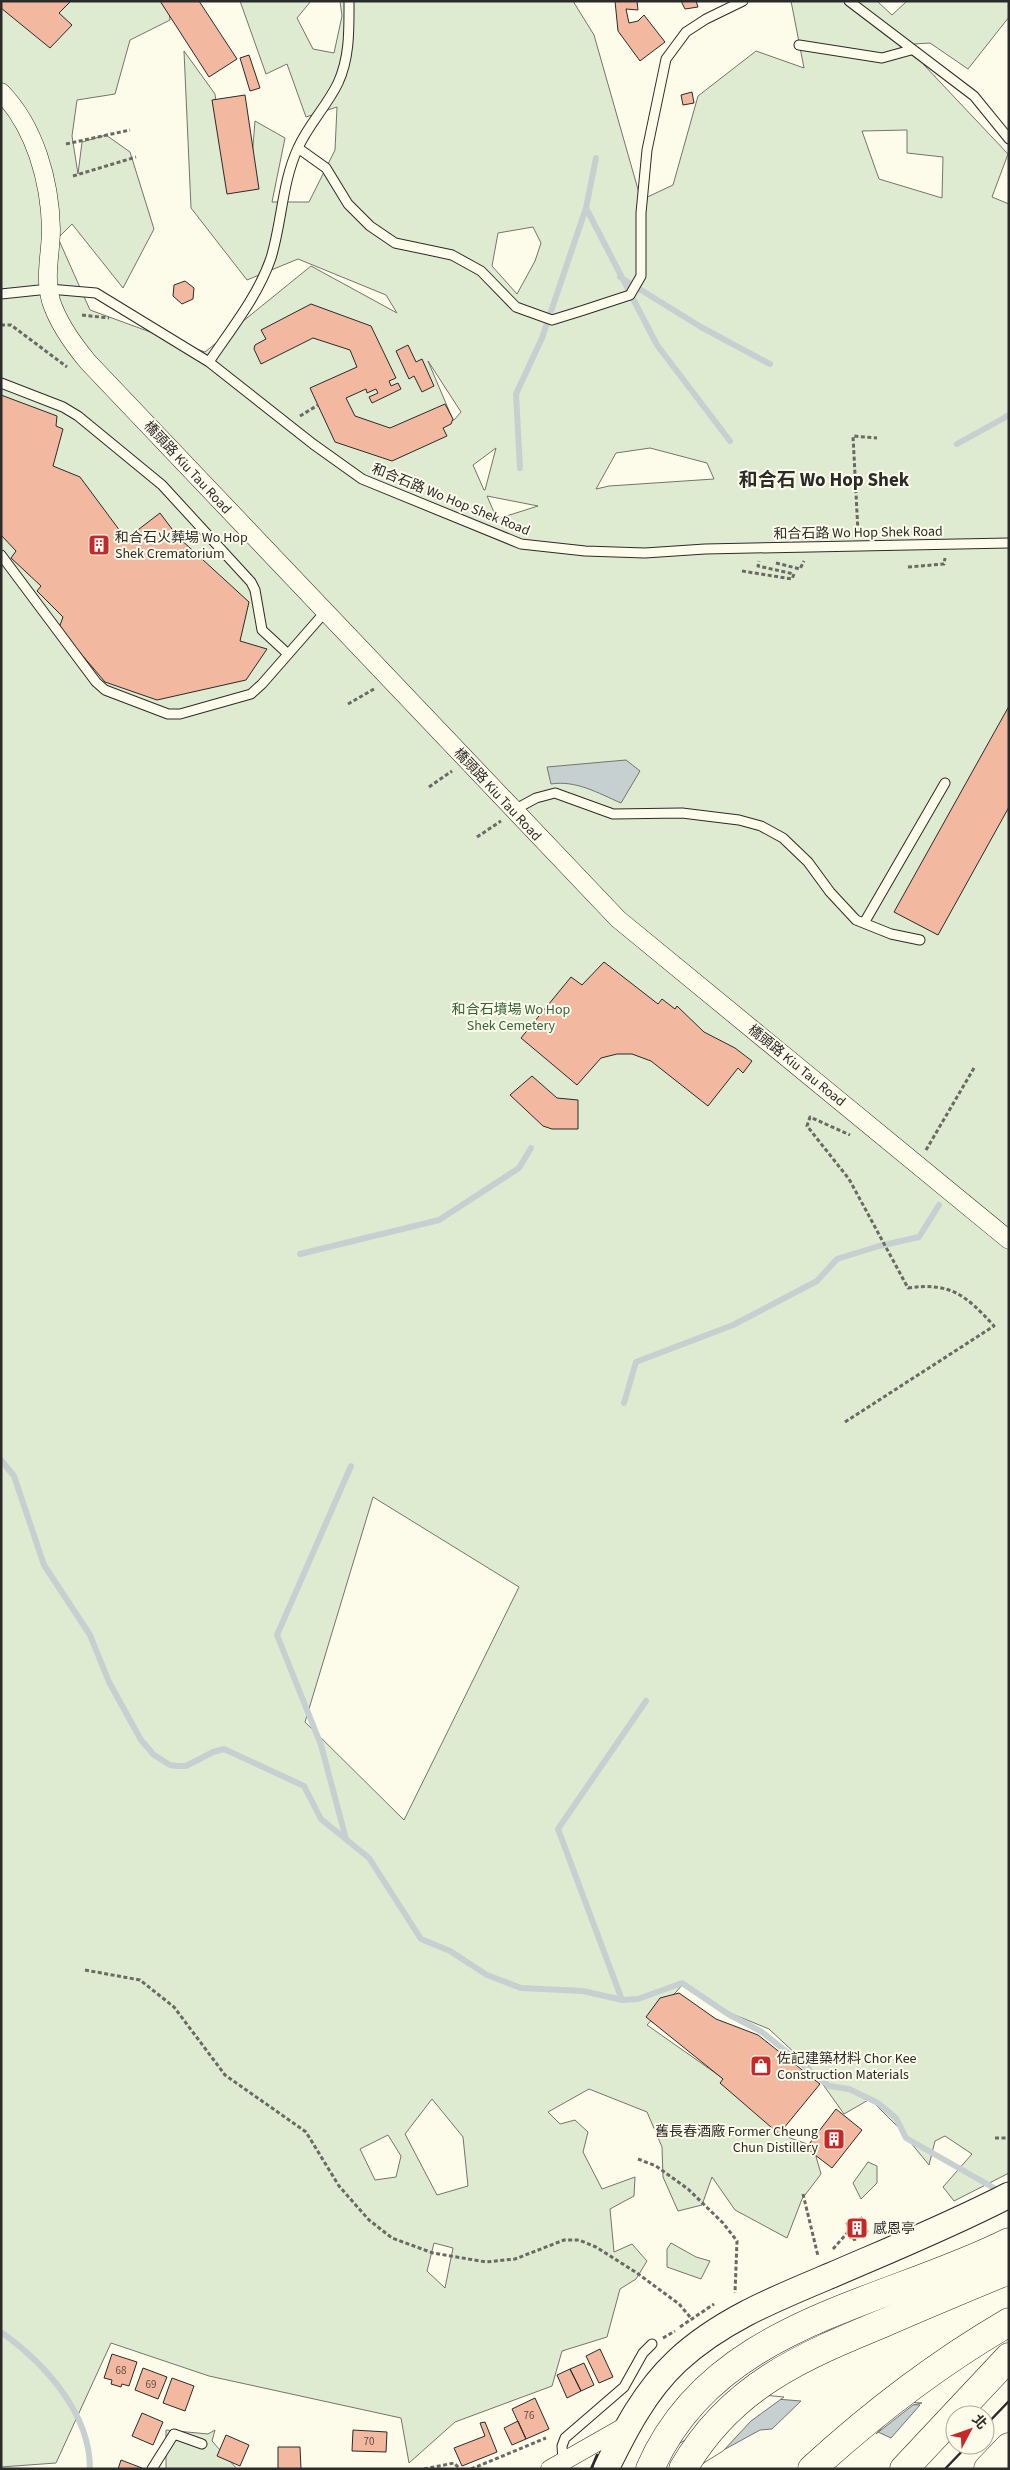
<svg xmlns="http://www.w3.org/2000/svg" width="1010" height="2470" font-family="'Source Sans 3','Noto Sans TC',sans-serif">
	<rect width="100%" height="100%" fill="#fdfbea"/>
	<path fill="#deebd1" stroke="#74746e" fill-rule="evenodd" d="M 1,1 L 168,1 L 170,20 L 130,40 L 115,94 L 77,100 L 72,136 L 78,174 L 82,142 L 106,135 L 130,152 L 154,229 L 123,288 L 72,224 L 58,238 L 90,310 L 205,352 L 311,266 L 397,313 L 386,295 L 298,259 L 247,280 L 191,208 L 184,51 L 215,94 L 224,162 L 250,183 L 255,121 L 285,138 L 272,202 L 309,202 L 335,150 L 337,107 L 306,117 L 287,64 L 266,74 L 240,1 L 311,1 L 297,18 L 313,49 L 334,53 L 342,16 L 340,1 L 573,1 L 594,35 L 641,200 L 673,185 L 698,96 L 756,51 L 804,68 L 791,1 L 877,1 L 892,15 L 907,1 L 1009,1 L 1009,17 L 968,69 L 930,43 L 914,44 L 924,65 L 1008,154 L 992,197 L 1009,204 L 1009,2173 L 954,2201 L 943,2187 L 972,2154 L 945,2136 L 935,2141 L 929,2165 L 898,2127 L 870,2099 L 844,2114 L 812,2069 L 769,2029 L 730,2013 L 683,1984 L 647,2025 L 741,2091 L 779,2134 L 813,2146 L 821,2174 L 802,2199 L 787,2238 L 735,2210 L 712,2177 L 702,2205 L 678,2211 L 663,2177 L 662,2147 L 647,2112 L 589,2089 L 548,2112 L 560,2124 L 575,2120 L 588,2132 L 583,2152 L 602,2189 L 635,2177 L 634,2196 L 610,2209 L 614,2252 L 632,2244 L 647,2261 L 636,2279 L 620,2289 L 607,2337 L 562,2351 L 552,2386 L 455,2422 L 409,2463 L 401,2418 L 209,2376 L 111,2343 L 56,2463 L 1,2467 ZM 907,130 L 907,153 L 943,157 L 942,198 L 879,179 L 862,131 ZM 533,227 L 541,243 L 535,261 L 517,294 L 492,266 L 498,233 ZM 428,361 L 461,412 L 454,420 L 453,420 ZM 496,448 L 485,490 L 484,490 L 473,465 ZM 650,448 L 707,463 L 714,479 L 609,486 L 596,489 L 616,453 ZM 487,496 L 538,506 L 497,519 ZM 373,1497 L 519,1587 L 404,1820 L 305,1722 ZM 432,2099 L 463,2137 L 468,2186 L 437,2195 L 405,2134 ZM 388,2135 L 401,2156 L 396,2177 L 375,2180 L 360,2149 ZM 434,2243 L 453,2248 L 445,2288 L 427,2271 Z
		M 868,2162 L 877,2166 L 877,2183 L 861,2199 L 853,2183 Z
		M 671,2243 L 696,2257 L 710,2261 L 701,2279 L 667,2267 L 667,2249 Z
		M 166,2430 L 208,2434 L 215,2430 L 212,2441 L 237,2469 L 166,2469 Z"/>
	<path fill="#c7d0d0" stroke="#74746e" d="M 626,760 L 640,771 L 621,803 C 598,793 576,780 551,784 L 547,767 Z
		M 764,2398 L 801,2401 L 772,2429 L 760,2430 L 689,2469 Z
		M 905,2404 L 920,2405 L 891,2438 L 878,2432 Z"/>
	<path fill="#fdfbea" stroke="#74746e" d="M 763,2395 L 784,2397 L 751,2421 L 723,2451 L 694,2469 L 635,2469 Z
		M 905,2402 L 922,2403 L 913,2405 L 876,2434 Z"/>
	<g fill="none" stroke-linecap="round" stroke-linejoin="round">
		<path stroke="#c7d0d0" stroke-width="6" d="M 586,208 L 657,345 L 730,441
			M 620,277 L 701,327 L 770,364
			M 957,444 L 1009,415
			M 520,468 L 516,394 L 542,338 L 586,208 L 596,158
			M 300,1254 L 439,1220 L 519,1168 L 531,1148
			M 624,1403 L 636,1362 L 733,1325 L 817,1281 L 837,1259 L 879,1246 L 919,1237 L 939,1205
			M 1,1460 L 14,1476 L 44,1565 L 90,1635 L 109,1682 L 141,1740 L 154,1755 L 170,1765 L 177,1766 L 186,1766 L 213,1752 L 224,1749 L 304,1786 L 321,1819 L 369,1858 L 421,1939 L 450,1951 L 487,1975 L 521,1988 L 583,1991 L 622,2000 L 638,1999 L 682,1983 L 728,2014 L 762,2032 L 829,2086 L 849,2089 L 878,2103 L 896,2118 L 906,2138 L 1001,2192
			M 346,1839 L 321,1745 L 277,1635 L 351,1466
			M 622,2000 L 558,1829 L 646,1701
			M 1,2332 C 44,2363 90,2412 90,2469"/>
	</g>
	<path fill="#f2b8a0" stroke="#2b2b2b" d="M 1,1 L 71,1 L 59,13 L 72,25 L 50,48 L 1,8 Z
		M 160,1 L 199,1 L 237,59 L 209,77 Z
		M 615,1 L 637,1 L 638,10 L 626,9 L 629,23 L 638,21 L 644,15 L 665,42 L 640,61 L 618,31 Z
		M 681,1 L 696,1 L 698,7 L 685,9 Z
		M 249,55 L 260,88 L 250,91 L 240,58 Z
		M 692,92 L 694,103 L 683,105 L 681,95 Z
		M 245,95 L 259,189 L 227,194 L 212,100 Z
		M 185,281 L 194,288 L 193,299 L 182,304 L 173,296 L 174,285 Z
		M 311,304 L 371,326 L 396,378 L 389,381 L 391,386 L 398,383 L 401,389 L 372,403 L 369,397 L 378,393 L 376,389 L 367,393 L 366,389 L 346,398 L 355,416 L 390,428 L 445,404 L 453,419 L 451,424 L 443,428 L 447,436 L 392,461 L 335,442 L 310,388 L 357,367 L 350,350 L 313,338 L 261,364 L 254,349 L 255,345 L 266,339 L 261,330 Z
		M 408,345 L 416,362 L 422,359 L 434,386 L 422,392 L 414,376 L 409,379 L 396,351 Z
		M 1,395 L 57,416 L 56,426 L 63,429 L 53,466 L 80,477 L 126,539 L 160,513 L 178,537 L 249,602 L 240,641 L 267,649 L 246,680 L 157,700 L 105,682 L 59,628 L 63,617 L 37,591 L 41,586 L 11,558 L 16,551 L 1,535 Z
		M 1009,706 L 1009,807 L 938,935 L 894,912 Z
		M 604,962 L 658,1004 L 662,999 L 675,1009 L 677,1006 L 704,1032 L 735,1048 L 752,1061 L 743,1073 L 738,1068 L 708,1106 L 651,1061 L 632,1054 L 617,1054 L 601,1058 L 577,1085 L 521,1038 L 571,977 L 582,985 Z
		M 532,1076 L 557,1098 L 578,1100 L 578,1129 L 552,1129 L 543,1126 L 510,1095 Z
		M 679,1993 L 716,2019 L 758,2035 L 820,2084 L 779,2134 L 720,2083 L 723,2079 L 646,2017 L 660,1998 Z
		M 836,2109 L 862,2130 L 832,2168 L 806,2148 Z
		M 862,2217 L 868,2232 L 852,2239 L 846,2223 Z
		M 600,2349 L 613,2377 L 599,2383 L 586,2356 Z
		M 112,2354 L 137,2362 L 129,2386 L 122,2384 L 121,2387 L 111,2384 L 112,2380 L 104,2378 Z
		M 584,2363 L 594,2385 L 581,2391 L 570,2369 Z
		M 143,2368 L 167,2377 L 158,2399 L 135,2390 Z
		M 570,2369 L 581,2391 L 567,2398 L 557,2375 Z
		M 172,2378 L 194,2386 L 185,2411 L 163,2403 Z
		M 535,2398 L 549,2429 L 526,2439 L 512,2409 Z
		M 142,2413 L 163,2422 L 153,2445 L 132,2436 Z
		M 518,2421 L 526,2439 L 512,2445 L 504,2428 Z
		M 485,2422 L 497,2452 L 462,2466 L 454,2448 L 485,2436 L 480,2423 Z
		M 353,2430 L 387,2432 L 386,2452 L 352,2451 Z
		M 226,2435 L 249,2445 L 240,2466 L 217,2456 Z
		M 278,2447 L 300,2447 L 301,2469 L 278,2469 Z
		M 121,2460 L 142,2468 L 142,2469 L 118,2469 Z"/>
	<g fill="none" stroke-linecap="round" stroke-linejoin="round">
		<g stroke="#2b2b2b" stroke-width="11">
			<path id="service" d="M 849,1 L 974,96 L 1009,139
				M 799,45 L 882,58 L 911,50
				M 298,148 L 326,168 L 348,204 L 370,226 L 395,243 L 452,255 L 481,271 L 516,307 L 552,320 L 581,311 L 630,295 L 641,276 L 641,213 L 647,150 L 666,59 L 686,32 L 706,19 L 743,1
				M 1,294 L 49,289 L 96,293 L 209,362 L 313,444 L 362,479 L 521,544 L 585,551 L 645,553 L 705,549 L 1009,543
				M 209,362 C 231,329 258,296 271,258 C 282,222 282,182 298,148 C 308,125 327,106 338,83 C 350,57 349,29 349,1
				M 1,383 L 63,407 L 78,416 L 162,485 L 251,582 L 255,590 L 262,630 L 288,654
				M 1,555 L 96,682 L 105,690 L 168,714 L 180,714 L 251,694 L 262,684 L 325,612
				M 514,810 L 536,798 L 555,793 L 613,814 L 682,813 L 739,820 L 761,826 L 783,838 L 808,862 L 830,892 L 856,920 L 891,934 L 920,940
				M 864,923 L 945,783
				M 563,2461 L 562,2446 L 565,2438 L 624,2387 L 643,2353 L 652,2344
				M 152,2469 L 174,2434 L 202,2444"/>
		</g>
		<g stroke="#2b2b2b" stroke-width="19">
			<path id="minor" d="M 1,92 C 35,127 50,181 51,229 C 51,253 44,276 51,301 C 58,323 73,344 88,362 L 618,919 L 1009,1240
				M 550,2469 L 629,2424"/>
		</g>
		<g stroke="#2b2b2b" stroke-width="27">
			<path id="secondary" d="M 606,2469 C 625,2430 645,2391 677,2361 C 721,2320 777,2298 832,2275 C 892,2249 951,2225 1009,2195"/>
		</g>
		<g stroke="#2b2b2b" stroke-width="29">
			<path id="trunk" d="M 683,2469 C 731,2386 801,2357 886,2322 C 927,2304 968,2287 1009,2270"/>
		</g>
		<g stroke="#2b2b2b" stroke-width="29">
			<path id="motorway" d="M 650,2469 C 713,2323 883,2305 1009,2242
				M 812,2469 C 873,2413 937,2364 1009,2322
				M 904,2469 L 1009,2357
				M 988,2469 L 1009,2447"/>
		</g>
		<path stroke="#6a6964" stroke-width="3" stroke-dasharray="4 2.5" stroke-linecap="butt" d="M 66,144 L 130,130
			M 73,176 L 136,157
			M 82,315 L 109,318
			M 1,325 L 11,325 L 67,367
			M 300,416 L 318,405
			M 858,532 L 853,436 L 877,438
			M 776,563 L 800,569 L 804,561
			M 908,567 L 944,564 L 945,558
			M 742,571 L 792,579 L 794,574 L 758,566 L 759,561
			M 348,704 L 374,689
			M 429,787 L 452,771
			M 477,837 L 501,821
			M 926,1150 L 974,1068
			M 845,1422 L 994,1326 C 966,1295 950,1282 908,1288 L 849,1179 L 807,1126 L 810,1117 L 850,1135
			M 85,1970 L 140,1980 L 174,2007 L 225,2075 L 306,2132 L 339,2186 L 369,2220 L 392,2238 L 433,2253 L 486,2262 L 515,2259 L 564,2240 L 579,2240 L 596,2247 L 637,2273 L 679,2304 L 691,2318
			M 995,2138 L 1009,2138
			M 638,2159 L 656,2166 L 688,2189 L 723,2223 L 737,2241 L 735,2293
			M 803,2194 L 818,2256
			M 833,2249 L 848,2232 L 852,2240 L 856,2239
			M 680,2327 L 714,2304
			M 663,2338 L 675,2331
			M 424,2469 L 454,2463 L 460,2469
			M 471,2469 L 546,2438"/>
		<use href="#service" stroke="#fdfbea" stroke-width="9"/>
		<use href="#minor" stroke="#fdfbea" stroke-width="18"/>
		<use href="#secondary" stroke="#fdfbea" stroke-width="25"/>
		<use href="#trunk" stroke="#fdfbea" stroke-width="28"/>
		<use href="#motorway" stroke="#fdfbea" stroke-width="28"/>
		<path stroke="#2b2b2b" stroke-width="2.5" d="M 985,2426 L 1009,2401
			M 591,2469 L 597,2455
			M 945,2469 L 968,2445"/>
	</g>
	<defs>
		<g id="building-square" transform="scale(1.125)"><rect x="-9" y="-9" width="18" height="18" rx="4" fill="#c62828" stroke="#fdfbea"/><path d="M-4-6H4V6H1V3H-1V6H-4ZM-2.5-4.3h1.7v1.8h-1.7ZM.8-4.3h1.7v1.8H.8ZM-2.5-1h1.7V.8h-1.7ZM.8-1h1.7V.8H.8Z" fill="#fff"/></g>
		<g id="shop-square" transform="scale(1.125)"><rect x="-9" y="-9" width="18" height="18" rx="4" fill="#c62828" stroke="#fdfbea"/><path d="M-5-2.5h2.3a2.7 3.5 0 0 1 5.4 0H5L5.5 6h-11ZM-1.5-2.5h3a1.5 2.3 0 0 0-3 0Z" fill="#fff"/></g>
	</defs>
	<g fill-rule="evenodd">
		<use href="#building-square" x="99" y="545"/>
		<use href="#shop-square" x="761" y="2066"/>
		<use href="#building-square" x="834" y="2139"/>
		<use href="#building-square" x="857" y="2228"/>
	</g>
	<g text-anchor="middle" stroke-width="4" stroke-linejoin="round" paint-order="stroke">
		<g font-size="11" fill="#5d4e48">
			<text x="121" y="2374">68</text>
			<text x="151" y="2388">69</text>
			<text x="529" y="2419">76</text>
			<text x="369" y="2445">70</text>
		</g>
		<g font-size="14" fill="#2b2b2b" stroke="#fdfbea">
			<text transform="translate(188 467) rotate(47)" y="5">橋頭路 Kiu Tau Road</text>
			<text transform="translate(451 499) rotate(22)" y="5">和合石路 Wo Hop Shek Road</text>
			<text transform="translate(858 532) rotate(-1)" y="5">和合石路 Wo Hop Shek Road</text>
			<text transform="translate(498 794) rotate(47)" y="5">橋頭路 Kiu Tau Road</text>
			<text transform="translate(797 1065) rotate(39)" y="5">橋頭路 Kiu Tau Road</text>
		</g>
		<g font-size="14" fill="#2b2b2b" stroke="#fdfbea" text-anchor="start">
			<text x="115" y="542">和合石火葬場 Wo Hop<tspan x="115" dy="16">Shek Crematorium</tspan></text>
			<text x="777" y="2063">佐記建築材料 Chor Kee<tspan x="777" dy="16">Construction Materials</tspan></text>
			<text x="818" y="2136" text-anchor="end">舊長春酒廠 Former Cheung<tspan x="818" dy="16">Chun Distillery</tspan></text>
			<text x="873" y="2233">感恩亭</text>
		</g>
		<g font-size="14" fill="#34623c" stroke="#fdfbea">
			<text x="511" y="1014">和合石墳場 Wo Hop<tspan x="511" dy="16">Shek Cemetery</tspan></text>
		</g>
		<g font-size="19" font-weight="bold" fill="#2b2b2b" stroke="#fdfbea">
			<text x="824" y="486">和合石 Wo Hop Shek</text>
		</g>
	</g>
	<rect width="1010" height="2470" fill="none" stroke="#2b2b2b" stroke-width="5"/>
	<g transform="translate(970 2430) rotate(49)"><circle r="24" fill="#fdfbea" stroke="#a9a89e"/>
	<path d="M0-4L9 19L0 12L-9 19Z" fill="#c62828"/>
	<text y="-8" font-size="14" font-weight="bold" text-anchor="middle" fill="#2b2b2b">北</text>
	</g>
</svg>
